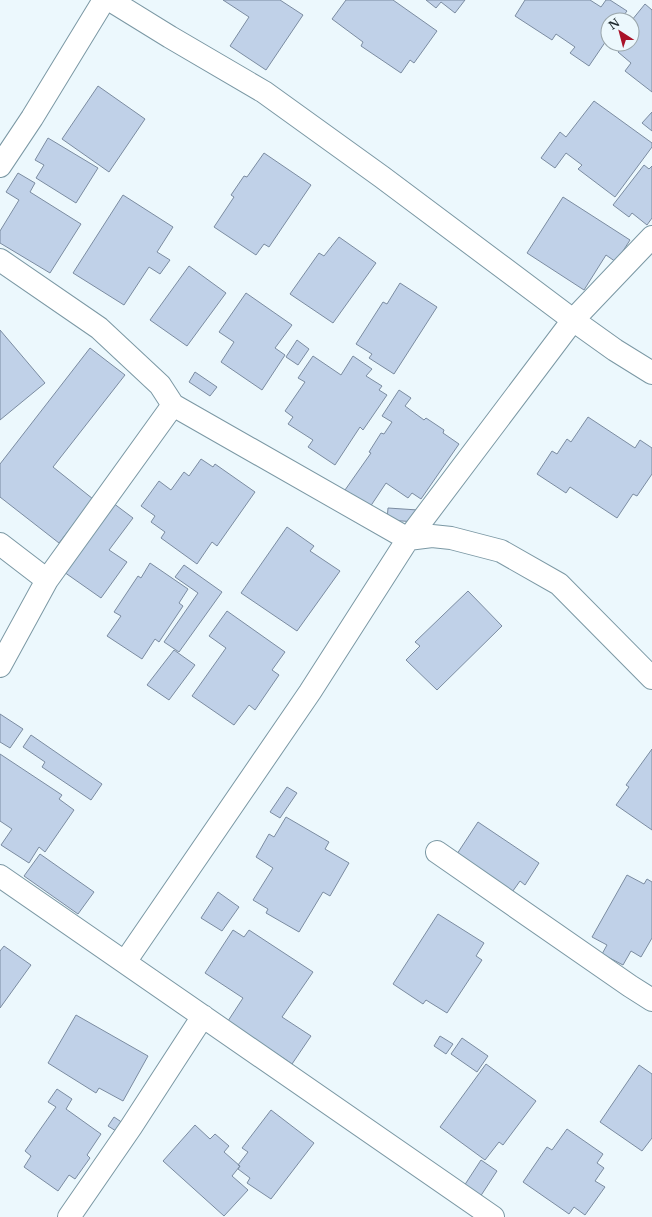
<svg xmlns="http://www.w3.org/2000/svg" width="652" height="1217" font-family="'Libre Baskerville',serif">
	<rect width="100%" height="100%" fill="#ecf8fd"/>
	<path fill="#c0d1e8" stroke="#7b8ca1" d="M 223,0 L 280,0 L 303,15 L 266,70 L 230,46 L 249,17 Z
		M 346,0 L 393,0 L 437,31 L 414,63 L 410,60 L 401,73 L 361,46 L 363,42 L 332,19 Z
		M 426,0 L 465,0 L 455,13 L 441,2 L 436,8 Z
		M 525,0 L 590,0 L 601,7 L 606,0 L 610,0 L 627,11 L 620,20 L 608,20 L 608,38 L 589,66 L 570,53 L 575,47 L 556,34 L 552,40 L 515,16 Z
		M 645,4 L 652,10 L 652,92 L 625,71 L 631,63 L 618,52 L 624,44 L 632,44 L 632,35 L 638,27 L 632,23 L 632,20 Z
		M 98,86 L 145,119 L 109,172 L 62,139 Z
		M 594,101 L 652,143 L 652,147 L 615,197 L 578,169 L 582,165 L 566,153 L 555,168 L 541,158 L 560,132 L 566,137 Z
		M 652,112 L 652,131 L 642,123 Z
		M 48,138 L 98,168 L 76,203 L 36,178 L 44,165 L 35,160 Z
		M 264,153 L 311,185 L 269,247 L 264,244 L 256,255 L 214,227 L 234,197 L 231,195 L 244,176 L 247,177 Z
		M 644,165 L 649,169 L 652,166 L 652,218 L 647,225 L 632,213 L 629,217 L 613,205 Z
		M 18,173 L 35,183 L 30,192 L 81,224 L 50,273 L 0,243 L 0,231 L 19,200 L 6,192 Z
		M 123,195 L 173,227 L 157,252 L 170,260 L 160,274 L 149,267 L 124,305 L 73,273 Z
		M 563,197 L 630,240 L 616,262 L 606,255 L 584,290 L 527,253 Z
		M 339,237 L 376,263 L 333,323 L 290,294 L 319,253 L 324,256 Z
		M 189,266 L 226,293 L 187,346 L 150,320 Z
		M 400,283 L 437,307 L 394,374 L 369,358 L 372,354 L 356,344 L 383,302 L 387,304 Z
		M 246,293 L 292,325 L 275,348 L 285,355 L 262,390 L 221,362 L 234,342 L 219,332 Z
		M 0,330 L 45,383 L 0,420 Z
		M 297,340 L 309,349 L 298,365 L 286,357 Z
		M 90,348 L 125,375 L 53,467 L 93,499 L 59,543 L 0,497 L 0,464 Z
		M 313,356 L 341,375 L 353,356 L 372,369 L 366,376 L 382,386 L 379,390 L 387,395 L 363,430 L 360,427 L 335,465 L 308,447 L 313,440 L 288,424 L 293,417 L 285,411 L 305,382 L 298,378 Z
		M 195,372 L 217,387 L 210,396 L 189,382 Z
		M 399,390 L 411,398 L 405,406 L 424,420 L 426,418 L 444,430 L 443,433 L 459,444 L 421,499 L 412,493 L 408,498 L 386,483 L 370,507 L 345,490 L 371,453 L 369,452 L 381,433 L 384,434 L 392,422 L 382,416 Z
		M 588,417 L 635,448 L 640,440 L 652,448 L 652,474 L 637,496 L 633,494 L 617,518 L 570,487 L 566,493 L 537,474 L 552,451 L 557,454 L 567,439 L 571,442 Z
		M 201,459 L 213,467 L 215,464 L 255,492 L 217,546 L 212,542 L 197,564 L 161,538 L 165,532 L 151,522 L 155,516 L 141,506 L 159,481 L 171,490 L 184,472 L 189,476 Z
		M 113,503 L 133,518 L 109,550 L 127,562 L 101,598 L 64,572 Z
		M 388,508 L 418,510 L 417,522 L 387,520 Z
		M 287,527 L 314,546 L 310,551 L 340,571 L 297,631 L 241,593 Z
		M 150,563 L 188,589 L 179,603 L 183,606 L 159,642 L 155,639 L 142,659 L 107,636 L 121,616 L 114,612 L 138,576 L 141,578 Z
		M 184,565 L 222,592 L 179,652 L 164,642 L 198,593 L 175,577 Z
		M 468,591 L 502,626 L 437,690 L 406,660 L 420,646 L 415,642 Z
		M 227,611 L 285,652 L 272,670 L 279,675 L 255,710 L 249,705 L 234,725 L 192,696 L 226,648 L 209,636 Z
		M 174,650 L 195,665 L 169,700 L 147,685 Z
		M 0,714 L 23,729 L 10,748 L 0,742 Z
		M 31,735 L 102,784 L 91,800 L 42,767 L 45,762 L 23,747 Z
		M 652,749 L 652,830 L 616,805 L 629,787 L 626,785 Z
		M 0,754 L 62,795 L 59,799 L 74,810 L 45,852 L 39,847 L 29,863 L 1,845 L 12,829 L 0,821 Z
		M 287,787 L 297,793 L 280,818 L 270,812 Z
		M 286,817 L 329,842 L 325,849 L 349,863 L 330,896 L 323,892 L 299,932 L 266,913 L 268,909 L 253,900 L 273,868 L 256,857 L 269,834 L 274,837 Z
		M 478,822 L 539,863 L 525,885 L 520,881 L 510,895 L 455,857 Z
		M 40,854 L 94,892 L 78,914 L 24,876 Z
		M 627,875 L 644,884 L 647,879 L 652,882 L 652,938 L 641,957 L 631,951 L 623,965 L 602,954 L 607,945 L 592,937 Z
		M 218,892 L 239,907 L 222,931 L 201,918 Z
		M 438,914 L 484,943 L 476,956 L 482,960 L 447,1013 L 426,1000 L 423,1004 L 393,984 Z
		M 233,930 L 244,937 L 249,930 L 313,972 L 282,1017 L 311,1036 L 292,1064 L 228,1021 L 243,998 L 205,973 Z
		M 4,946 L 31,965 L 0,1008 L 0,951 Z
		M 76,1015 L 148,1056 L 123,1101 L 99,1088 L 96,1093 L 48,1063 Z
		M 440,1036 L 453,1044 L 446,1054 L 434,1046 Z
		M 462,1038 L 488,1056 L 477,1072 L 451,1054 Z
		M 486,1064 L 536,1101 L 503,1145 L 499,1142 L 485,1160 L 440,1127 Z
		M 639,1065 L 652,1074 L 652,1138 L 642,1151 L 600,1122 Z
		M 57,1089 L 72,1099 L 66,1109 L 101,1134 L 87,1155 L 90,1158 L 75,1179 L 69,1175 L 58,1191 L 24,1167 L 31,1156 L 25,1151 L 56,1107 L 48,1102 Z
		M 271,1110 L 314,1143 L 271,1199 L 247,1183 L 250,1178 L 238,1169 L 240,1166 L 238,1165 L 248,1152 L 242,1148 Z
		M 114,1117 L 129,1127 L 124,1136 L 108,1126 Z
		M 195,1125 L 210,1139 L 215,1134 L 229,1146 L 224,1152 L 240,1166 L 232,1176 L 248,1190 L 224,1216 L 163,1161 Z
		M 567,1129 L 603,1154 L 597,1163 L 604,1168 L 595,1181 L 605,1187 L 585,1215 L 574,1207 L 569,1214 L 523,1182 L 547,1147 L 552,1150 Z
		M 481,1160 L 497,1171 L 480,1197 L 464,1186 Z"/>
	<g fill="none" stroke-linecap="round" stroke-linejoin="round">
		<g stroke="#7b98a4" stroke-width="24">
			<path id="minor" d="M 110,0 L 170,37 L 264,92 L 382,177 L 573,320 L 615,350 L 652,373
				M 0,166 L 32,118 L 104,0
				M 0,260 L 99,328 L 160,385 L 173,405 L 47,580 L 0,666
				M 173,405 L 408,539 L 432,536 L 451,538 L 501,551 L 559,584 L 652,678
				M 0,544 L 47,580
				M 437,852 L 630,986 L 652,1000
				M 0,876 L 493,1217
				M 125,962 L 310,692 L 408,539 L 573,320 L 652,237
				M 69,1217 L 131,1127 L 203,1016"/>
		</g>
		<use href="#minor" stroke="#fff" stroke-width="22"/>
	</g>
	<g transform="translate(620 32) rotate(324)"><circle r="19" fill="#ecf8fd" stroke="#9aa6ab"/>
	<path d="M0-3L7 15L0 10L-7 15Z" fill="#a91229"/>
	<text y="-6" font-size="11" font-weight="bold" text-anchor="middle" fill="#1f2b30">N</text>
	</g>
</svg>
